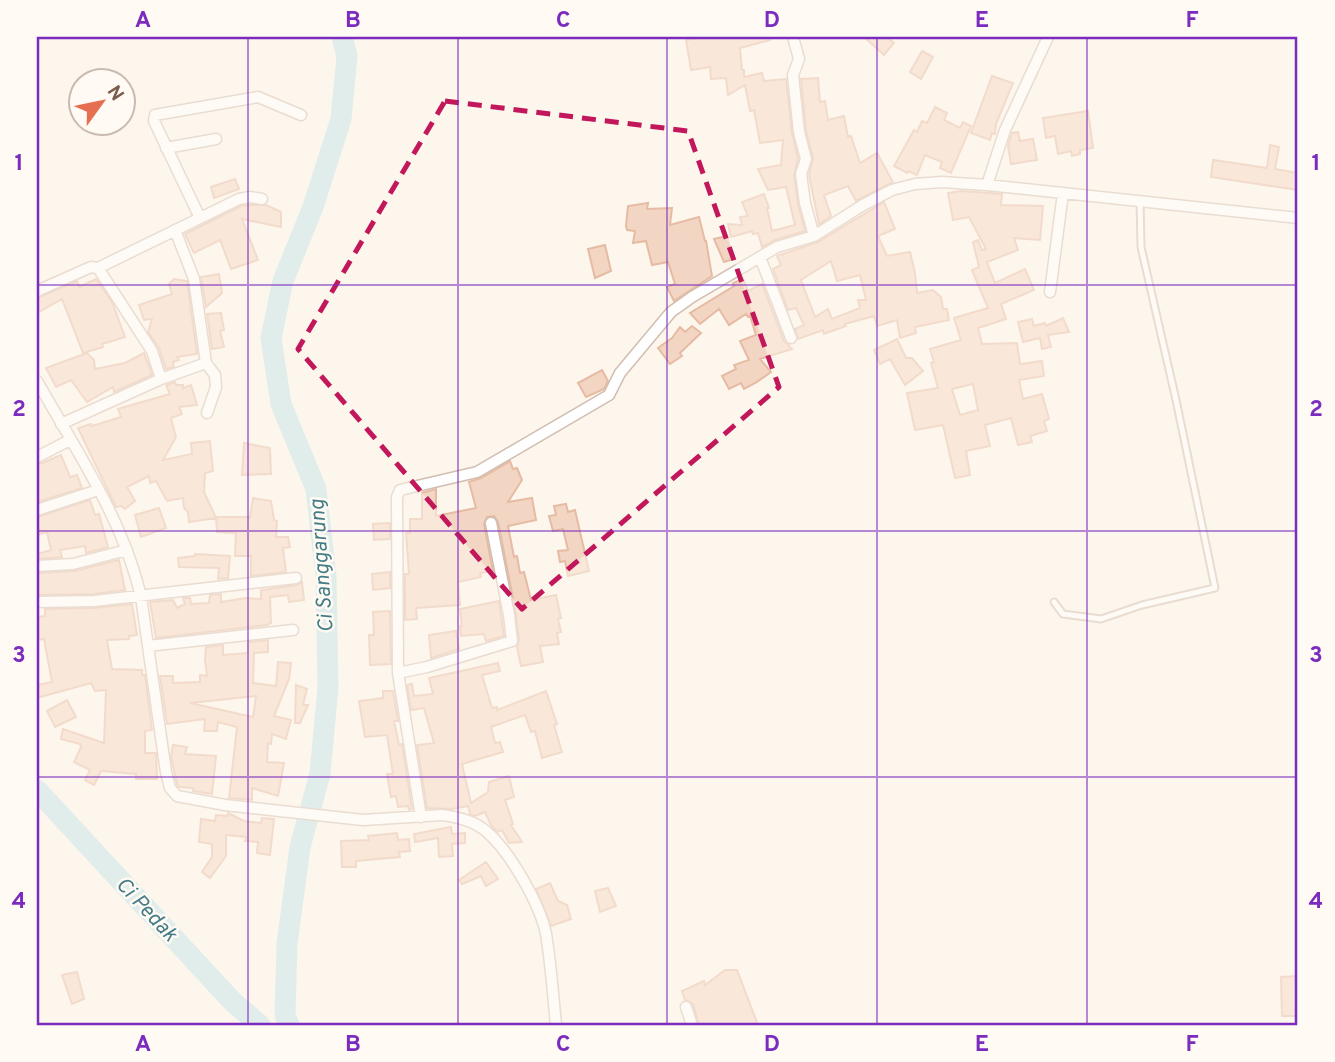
<svg xmlns="http://www.w3.org/2000/svg" width="1335" height="1062" font-family="Overpass,sans-serif">
	<rect width="100%" height="100%" fill="#fdf6ec"/>
	<g fill="none" stroke-linecap="round" stroke-linejoin="round">
		<path stroke="#bfe3e8" stroke-width="21" d="M 37,790 L 232,1001 L 260,1025
			M 289,1025 L 285,1015 L 287,944 L 300,847 L 320,774 L 328,688 L 326,576 L 316,489 L 281,404 L 271,338 L 283,281 L 313,207 L 341,119 L 347,56 L 342,37"/>
	</g>
	<path fill="#f3d5c3" stroke="#e6bba3" stroke-width="2" fill-rule="evenodd" d="M 704,37 L 769,37 L 770,40 L 740,48 L 742,70 L 744,70 L 744,77 L 762,73 L 764,81 L 786,79 L 792,133 L 798,159 L 794,175 L 798,204 L 805,231 L 775,240 L 762,247 L 758,233 L 753,234 L 752,231 L 731,237 L 728,224 L 742,225 L 740,217 L 748,216 L 742,202 L 764,194 L 769,208 L 767,208 L 772,231 L 795,225 L 786,187 L 768,190 L 758,169 L 781,165 L 783,140 L 760,143 L 754,110 L 750,111 L 745,85 L 728,95 L 726,78 L 711,79 L 710,67 L 691,70 L 686,40 Z
		M 864,37 L 886,37 L 894,43 L 884,55 Z
		M 922,51 L 933,57 L 921,79 L 910,72 Z
		M 992,76 L 1013,83 L 996,124 L 995,134 L 992,133 L 990,140 L 971,133 Z
		M 818,78 L 820,102 L 825,101 L 828,120 L 844,116 L 848,137 L 851,136 L 860,163 L 877,153 L 893,182 L 856,201 L 848,186 L 824,195 L 831,216 L 819,224 L 809,175 L 813,158 L 806,131 L 801,79 Z
		M 935,107 L 947,113 L 944,120 L 960,128 L 963,122 L 971,126 L 951,173 L 940,168 L 942,162 L 925,155 L 917,175 L 908,171 L 907,173 L 894,166 L 914,130 L 917,132 L 922,121 L 927,123 Z
		M 1088,111 L 1093,148 L 1080,150 L 1080,154 L 1072,156 L 1071,151 L 1058,154 L 1055,136 L 1046,138 L 1043,118 Z
		M 1018,132 L 1020,141 L 1033,139 L 1037,160 L 1011,164 L 1008,146 L 1012,133 Z
		M 1270,145 L 1279,147 L 1275,169 L 1298,173 L 1298,190 L 1211,177 L 1213,160 L 1267,168 Z
		M 235,179 L 239,189 L 214,198 L 211,187 Z
		M 961,191 L 1002,194 L 1001,205 L 1043,206 L 1040,240 L 1014,238 L 1018,250 L 987,262 L 995,283 L 1025,269 L 1034,290 L 1001,304 L 1006,319 L 978,328 L 982,344 L 1017,343 L 1020,364 L 1042,361 L 1044,376 L 1019,380 L 1023,399 L 1042,394 L 1049,419 L 1044,421 L 1047,431 L 1030,436 L 1032,442 L 1018,445 L 1011,418 L 985,425 L 990,446 L 966,451 L 970,475 L 955,478 L 943,425 L 915,430 L 907,393 L 938,388 L 931,363 L 934,362 L 930,349 L 961,340 L 954,318 L 988,308 L 972,270 L 979,267 L 973,242 L 978,240 L 982,250 L 986,249 L 969,217 L 953,220 L 948,193 ZM 973,384 L 978,410 L 960,415 L 952,389 Z
		M 884,202 L 895,229 L 878,236 L 887,256 L 910,252 L 915,273 L 917,293 L 933,290 L 941,297 L 943,309 L 947,309 L 949,320 L 915,327 L 916,333 L 900,338 L 897,320 L 877,326 L 874,316 L 845,324 L 846,326 L 824,334 L 823,330 L 798,339 L 795,329 L 804,325 L 796,308 L 788,310 L 773,269 L 781,265 L 777,256 L 818,242 ZM 831,261 L 837,281 L 860,275 L 866,300 L 858,300 L 860,308 L 832,319 L 828,309 L 815,317 L 801,280 Z
		M 648,203 L 647,209 L 672,208 L 670,225 L 699,217 L 705,241 L 706,241 L 712,276 L 674,301 L 667,287 L 675,284 L 668,262 L 652,265 L 646,241 L 633,243 L 635,231 L 627,230 L 626,226 L 628,206 Z
		M 250,205 L 266,205 L 281,212 L 281,227 L 242,219 L 258,260 L 231,269 L 220,240 L 194,253 L 185,234 L 241,206 Z
		M 727,236 L 733,259 L 724,262 L 714,239 Z
		M 605,245 L 611,271 L 595,278 L 588,249 Z
		M 219,274 L 222,293 L 206,307 L 201,277 Z
		M 96,279 L 112,302 L 125,337 L 102,344 L 103,347 L 83,353 L 62,299 L 37,313 L 37,298 L 77,281 L 79,287 Z
		M 174,279 L 187,281 L 197,354 L 177,357 L 179,360 L 173,362 L 174,367 L 166,369 L 159,348 L 148,332 L 152,319 L 144,320 L 139,305 L 172,294 L 169,284 Z
		M 743,279 L 748,291 L 762,284 L 784,341 L 792,349 L 760,359 L 771,372 L 757,382 L 744,389 L 741,383 L 729,389 L 722,376 L 736,369 L 734,365 L 749,360 L 740,341 L 756,335 L 750,316 L 748,317 L 746,314 L 729,325 L 719,309 L 700,324 L 690,313 L 734,286 L 733,283 Z
		M 221,313 L 224,330 L 220,331 L 224,347 L 212,349 L 207,314 Z
		M 1063,318 L 1069,332 L 1048,335 L 1051,347 L 1042,349 L 1040,338 L 1023,342 L 1018,322 L 1032,319 L 1034,326 L 1045,323 L 1046,326 Z
		M 692,326 L 701,333 L 680,353 L 682,356 L 670,364 L 658,348 L 672,338 L 680,327 L 685,332 Z
		M 897,339 L 906,358 L 912,358 L 923,371 L 905,385 L 890,359 L 880,364 L 874,350 Z
		M 87,353 L 94,360 L 95,369 L 125,363 L 144,353 L 152,375 L 114,392 L 113,387 L 87,402 L 71,380 L 56,387 L 46,368 Z
		M 602,370 L 608,381 L 604,389 L 586,397 L 578,383 Z
		M 175,382 L 176,385 L 183,385 L 183,388 L 191,385 L 197,405 L 179,407 L 182,414 L 171,418 L 176,437 L 163,460 L 192,454 L 191,443 L 210,441 L 213,471 L 205,473 L 204,492 L 216,518 L 189,522 L 188,512 L 184,508 L 183,498 L 167,501 L 156,481 L 150,483 L 149,476 L 127,487 L 135,501 L 125,509 L 121,506 L 116,507 L 78,428 L 91,424 L 92,426 L 121,417 L 118,409 L 170,394 L 166,385 Z
		M 244,443 L 270,448 L 271,474 L 242,475 Z
		M 61,455 L 70,477 L 77,475 L 82,488 L 37,502 L 37,465 Z
		M 510,461 L 513,469 L 517,468 L 522,480 L 508,502 L 532,498 L 536,520 L 508,526 L 514,557 L 517,556 L 520,573 L 524,572 L 531,600 L 556,595 L 561,618 L 558,619 L 561,632 L 557,633 L 559,644 L 540,646 L 543,662 L 521,666 L 517,647 L 519,640 L 516,614 L 498,522 L 494,516 L 487,517 L 484,524 L 493,571 L 480,573 L 481,577 L 458,582 L 460,605 L 416,608 L 417,619 L 405,620 L 405,574 L 409,574 L 406,533 L 410,533 L 410,519 L 422,519 L 422,493 L 436,489 L 436,516 L 476,508 L 469,482 L 481,478 Z
		M 253,498 L 271,501 L 274,520 L 277,521 L 276,537 L 288,537 L 290,547 L 283,548 L 286,572 L 251,576 L 251,556 L 235,556 L 236,533 L 217,532 L 216,517 L 250,517 Z
		M 90,500 L 95,515 L 99,514 L 108,547 L 86,553 L 85,546 L 60,550 L 62,557 L 37,559 L 37,554 L 51,550 L 47,532 L 37,535 L 37,517 Z
		M 566,504 L 568,512 L 575,510 L 589,571 L 568,576 L 565,561 L 560,562 L 558,551 L 568,550 L 563,529 L 553,531 L 549,516 L 556,515 L 554,506 Z
		M 159,508 L 166,528 L 141,537 L 135,515 Z
		M 390,523 L 390,539 L 374,540 L 373,524 Z
		M 195,554 L 230,556 L 228,578 L 218,579 L 219,568 L 179,567 L 178,558 L 195,556 Z
		M 119,560 L 125,590 L 94,594 L 38,595 L 37,573 L 75,571 Z
		M 390,572 L 390,588 L 373,590 L 372,574 Z
		M 302,582 L 304,600 L 289,602 L 288,595 L 270,597 L 271,623 L 267,625 L 156,638 L 150,602 L 173,600 L 177,608 L 185,604 L 183,598 L 190,598 L 191,604 L 209,603 L 210,595 L 221,594 L 221,602 L 246,598 L 261,599 L 261,590 L 297,585 Z
		M 499,601 L 504,636 L 486,641 L 484,634 L 461,636 L 460,626 L 462,626 L 460,609 Z
		M 132,604 L 137,635 L 129,636 L 129,639 L 107,640 L 112,669 L 142,670 L 142,675 L 145,675 L 152,730 L 145,731 L 145,753 L 156,753 L 157,779 L 136,779 L 136,774 L 101,771 L 94,785 L 85,780 L 90,770 L 74,762 L 81,747 L 80,744 L 61,739 L 63,729 L 104,743 L 106,690 L 95,691 L 91,683 L 37,698 L 37,685 L 52,682 L 44,639 L 37,640 L 37,617 L 45,616 L 45,609 L 94,608 Z
		M 390,611 L 391,664 L 370,665 L 369,635 L 374,635 L 373,612 Z
		M 456,631 L 459,649 L 431,658 L 429,635 Z
		M 268,640 L 268,652 L 254,653 L 253,683 L 276,686 L 278,662 L 291,663 L 289,679 L 274,716 L 291,720 L 286,739 L 272,734 L 271,744 L 268,743 L 267,762 L 284,763 L 278,796 L 252,788 L 252,800 L 229,798 L 237,727 L 218,722 L 217,731 L 204,731 L 205,719 L 167,724 L 160,676 L 173,676 L 173,683 L 200,682 L 200,675 L 207,676 L 205,660 L 206,647 L 223,645 L 223,655 L 248,653 L 248,642 ZM 256,696 L 253,717 L 190,703 Z
		M 498,663 L 500,671 L 482,675 L 492,708 L 497,707 L 497,710 L 546,691 L 557,724 L 554,725 L 562,752 L 542,758 L 535,731 L 531,732 L 525,715 L 491,727 L 495,743 L 500,742 L 503,752 L 462,764 L 471,803 L 488,792 L 489,782 L 509,776 L 514,797 L 505,800 L 513,824 L 511,825 L 522,842 L 509,843 L 502,830 L 497,832 L 491,825 L 485,812 L 475,816 L 470,814 L 468,806 L 452,809 L 427,808 L 417,745 L 434,743 L 424,708 L 411,710 L 407,685 L 412,684 L 414,696 L 433,694 L 429,678 Z
		M 296,685 L 307,689 L 303,705 L 308,705 L 300,723 L 295,723 Z
		M 383,691 L 393,691 L 398,721 L 394,721 L 399,745 L 402,744 L 412,809 L 409,810 L 408,806 L 398,807 L 396,796 L 391,797 L 387,774 L 393,774 L 387,735 L 365,737 L 359,701 L 383,698 Z
		M 67,700 L 76,717 L 55,727 L 47,711 Z
		M 173,745 L 187,747 L 185,754 L 216,756 L 212,794 L 193,791 L 193,788 L 179,787 L 177,784 L 171,757 Z
		M 228,813 L 244,821 L 261,823 L 262,818 L 274,819 L 270,855 L 257,853 L 258,842 L 245,841 L 246,837 L 226,835 L 226,856 L 210,878 L 202,872 L 212,857 L 212,844 L 199,842 L 201,819 L 215,821 L 216,815 L 227,816 Z
		M 451,827 L 452,834 L 465,833 L 465,843 L 452,844 L 453,856 L 439,857 L 438,838 L 415,842 L 414,834 Z
		M 397,833 L 398,840 L 409,839 L 410,851 L 399,852 L 400,857 L 356,861 L 356,867 L 342,867 L 341,841 L 369,840 L 368,836 Z
		M 486,862 L 498,879 L 486,886 L 481,876 L 462,884 L 459,880 Z
		M 550,883 L 558,901 L 567,905 L 571,919 L 551,926 L 536,889 Z
		M 608,888 L 616,906 L 600,912 L 595,891 Z
		M 725,970 L 737,970 L 758,1025 L 699,1025 L 693,1004 L 685,1000 L 682,991 L 704,981 L 705,985 Z
		M 77,972 L 84,999 L 72,1004 L 62,975 Z
		M 1298,976 L 1298,1016 L 1282,1016 L 1281,977 Z"/>
	<g fill="none" stroke-linecap="round" stroke-linejoin="round">
		<g stroke="#d1beb0" stroke-width="9">
			<path id="service" d="M 1054,602 L 1063,614 L 1101,619 L 1142,605 L 1215,588 L 1176,400 L 1141,247 L 1140,200"/>
		</g>
		<g stroke="#d1beb0" stroke-width="13">
			<path id="minor" d="M 793,37 L 799,59 L 793,75 L 799,132 L 806,159 L 801,174 L 805,203 L 814,236
				M 166,148 L 216,139
				M 987,185 L 1005,130 L 1048,37
				M 200,218 L 154,121 L 155,115 L 258,97 L 301,115
				M 175,230 L 194,279 L 206,363 L 215,375 L 216,387 L 207,413
				M 760,257 L 791,338
				M 98,268 L 239,199 L 250,197 L 262,199
				M 37,291 L 91,267 L 98,268 L 152,351 L 161,379
				M 1050,292 L 1063,193
				M 37,381 C 76,450 123,519 141,597 L 166,772 L 170,788 L 177,796 L 225,805 L 363,820 L 442,815 C 458,817 475,821 487,832 C 510,852 540,904 546,934 C 551,964 553,995 556,1025
				M 61,424 L 161,379 L 206,363
				M 37,457 L 70,440
				M 37,510 L 98,490
				M 37,566 L 73,564 L 127,550
				M 37,602 L 94,601 L 296,578
				M 148,646 L 293,630
				M 398,673 L 427,667 L 512,641 L 509,615 L 491,523
				M 421,817 L 398,673 L 397,497 L 400,490 L 477,472 L 609,395 L 620,373 L 671,312 L 692,297 L 777,247 L 814,236 L 863,205 L 892,190 L 915,184 L 942,182 L 987,185 L 1298,218
				M 686,1007 L 692,1025"/>
		</g>
		<use href="#service" stroke="#fff" stroke-width="5"/>
		<use href="#minor" stroke="#fff" stroke-width="10"/>
	</g>
	<path d="M0 0H1335V1062H0ZM 445,101 L 688,131 L 779,387 L 522,609 L 298,349 Z" fill="#fdf6ec" fill-opacity=".55" fill-rule="evenodd"/>
	<path fill="none" stroke="#c2185b" stroke-width="5" stroke-dasharray="14 9" stroke-linejoin="round" d="M 445,101 L 688,131 L 779,387 L 522,609 L 298,349 Z"/>
	<path fill="none" stroke="#7b2cbf" stroke-width="2" stroke-opacity="0.55" d="M 248,37 L 248,1025M 458,37 L 458,1025M 667,37 L 667,1025M 877,37 L 877,1025M 1087,37 L 1087,1025M 37,285 L 1298,285M 37,531 L 1298,531M 37,777 L 1298,777"/>
	<g text-anchor="middle" stroke-width="5" stroke-linejoin="round" paint-order="stroke">
		<g font-size="21" font-style="italic" fill="#437c86" stroke="#fffaf3">
			<text transform="translate(321 566) rotate(-94)" y="7">Ci Sanggarung</text>
			<text transform="translate(147 909) rotate(47)" y="7">Ci Pedak</text>
		</g>
	</g>
	<rect width="1335" height="1062" fill="none" stroke="#fffaf3" stroke-width="77"/>
	<g transform="translate(102 102) rotate(57)"><circle r="33" fill="#fffaf3" stroke="#cabbb1" stroke-width="2"/>
	<path d="M0-5L12 26L0 18L-12 26Z" fill="#e76f51"/>
	<text y="-10" font-size="19" font-weight="bold" text-anchor="middle" fill="#7a5c4d">N</text>
	</g>
	<rect x="38" y="38" width="1258" height="986" fill="none" stroke="#7b2cbf" stroke-width="2.5"/>
	<g font-size="23" text-anchor="middle" font-weight="bold" fill="#7b2cbf">
		<text x="143" y="27">A</text>
		<text x="353" y="27">B</text>
		<text x="563" y="27">C</text>
		<text x="772" y="27">D</text>
		<text x="982" y="27">E</text>
		<text x="1192" y="27">F</text>
		<text x="19" y="170">1</text>
		<text x="1316" y="170">1</text>
		<text x="19" y="416">2</text>
		<text x="1316" y="416">2</text>
		<text x="19" y="662">3</text>
		<text x="1316" y="662">3</text>
		<text x="19" y="908">4</text>
		<text x="1316" y="908">4</text>
		<text x="143" y="1051">A</text>
		<text x="353" y="1051">B</text>
		<text x="563" y="1051">C</text>
		<text x="772" y="1051">D</text>
		<text x="982" y="1051">E</text>
		<text x="1192" y="1051">F</text>
	</g>
</svg>
